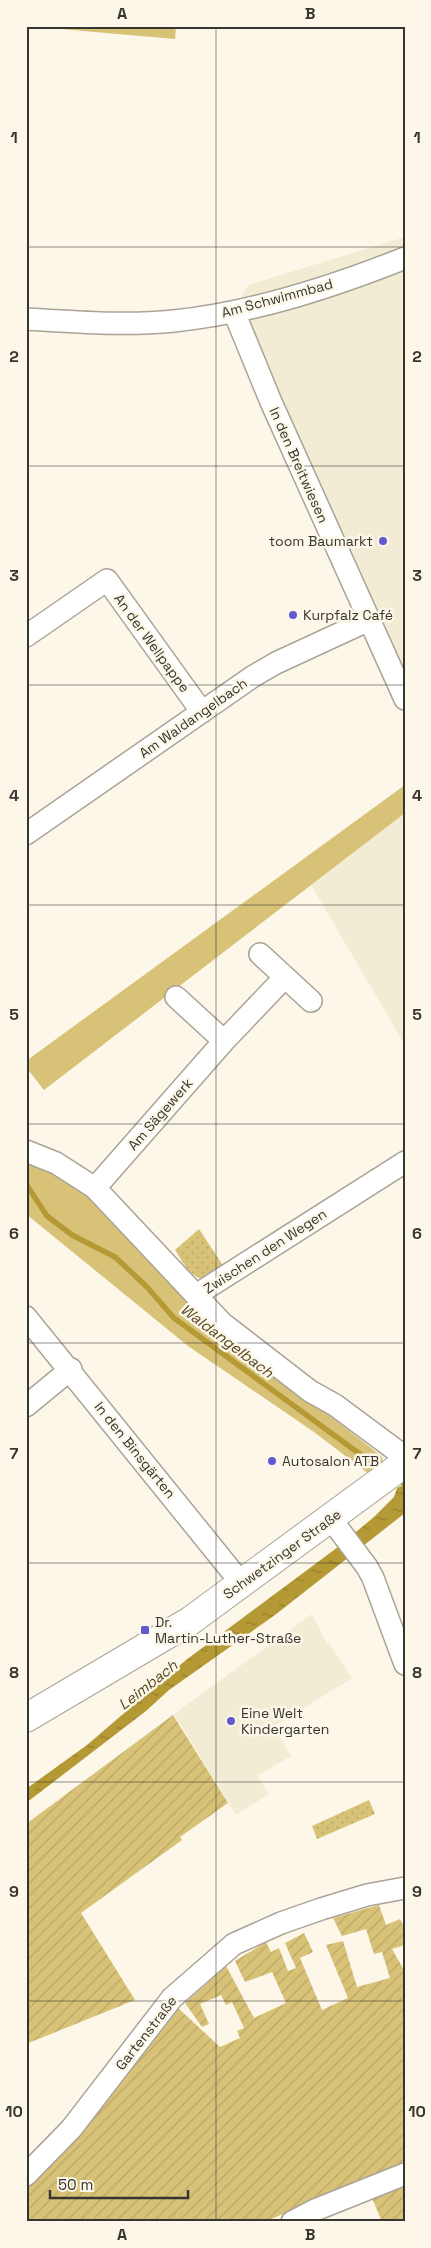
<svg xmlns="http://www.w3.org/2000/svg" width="431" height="2248" font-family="'Space Grotesk',sans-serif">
	<defs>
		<pattern id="park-dots" width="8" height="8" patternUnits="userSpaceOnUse" patternTransform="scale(1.25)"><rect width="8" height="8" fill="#d8c277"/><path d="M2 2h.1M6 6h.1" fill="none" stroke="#baa767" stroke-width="1.8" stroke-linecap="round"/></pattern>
		<pattern id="garden-furrows" width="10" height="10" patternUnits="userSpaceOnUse" patternTransform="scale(1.25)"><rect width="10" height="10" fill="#d8c277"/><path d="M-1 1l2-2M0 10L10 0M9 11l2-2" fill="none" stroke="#baa767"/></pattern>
		<pattern id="water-ripples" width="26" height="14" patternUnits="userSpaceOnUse" patternTransform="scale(1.25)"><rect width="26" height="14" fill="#b59934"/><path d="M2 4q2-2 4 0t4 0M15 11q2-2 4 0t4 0" fill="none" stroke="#947e2c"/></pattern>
	</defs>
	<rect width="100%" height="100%" fill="#fcf7e8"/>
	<path fill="#f2ecd5" d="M 405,237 L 405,699 L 234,312 L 248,285 Z
		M 405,813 L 405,1045 L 311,885 Z
		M 312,1614 L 327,1644 L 329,1643 L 352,1678 L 273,1727 L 291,1756 L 257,1776 L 269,1794 L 236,1815 L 174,1714 Z"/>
	<path fill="#d8c277" d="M 26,26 L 176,26 L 175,39 Z
		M 405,785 L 405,813 L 44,1090 L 26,1067 L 26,1061 Z
		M 26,1150 L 56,1163 L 196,1295 L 199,1317 C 258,1366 323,1408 382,1457 L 383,1464 L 369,1474 L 314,1432 L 188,1346 L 26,1214 Z"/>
	<path fill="url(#park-dots)" d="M 199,1229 L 224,1267 C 219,1270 212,1276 207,1278 C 192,1282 182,1260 175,1250 Z
		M 369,1800 L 375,1814 L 317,1839 L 312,1826 Z"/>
	<path fill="url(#garden-furrows)" d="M 173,1715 L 228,1803 L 180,1837 L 182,1840 L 81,1913 L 135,2000 L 26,2044 L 26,1824 Z
		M 379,1905 L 386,1925 L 400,1919 L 405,1929 L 405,1945 L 392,1949 L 405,1972 L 405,2163 L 264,2222 L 26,2222 L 26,2189 L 80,2134 L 177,2007 L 220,2047 L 240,2038 L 237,2031 L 244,2028 L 232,2002 L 226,2005 L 221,1995 L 200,2004 L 209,2024 L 202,2027 L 185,2003 L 226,1966 L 254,2018 L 286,2003 L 272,1972 L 245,1982 L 235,1961 L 266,1942 L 271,1952 L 279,1948 L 288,1971 L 296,1968 L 285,1943 L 304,1933 L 313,1952 L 300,1958 L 322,2010 L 348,1998 L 326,1945 L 343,1941 L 357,1987 L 390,1978 L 382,1952 L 374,1954 L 366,1929 L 342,1936 L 333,1918 Z
		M 405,2186 L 405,2222 L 382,2222 L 372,2198 Z"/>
	<path fill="url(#water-ripples)" d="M 405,1484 L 405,1513 L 275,1615 L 169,1690 L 146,1711 L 26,1803 L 26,1789 L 87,1745 L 186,1660 L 334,1550 L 374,1517 L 394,1497 L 397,1488 Z"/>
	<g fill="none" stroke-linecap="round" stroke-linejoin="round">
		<path stroke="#b59934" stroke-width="5.5" d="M 26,1184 L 47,1216 L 72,1235 L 115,1257 L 147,1287 L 174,1318 L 383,1471
			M 396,1478 L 405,1484"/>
		<g stroke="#a9a496" stroke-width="24">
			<path id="street" d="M 234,312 L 271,402 L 405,699
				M 26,319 C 75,322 126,326 174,321 C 253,313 332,287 405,258
				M 26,636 L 107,580 L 202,712
				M 26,834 L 252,677 L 276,663 L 369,620
				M 260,954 L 285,977
				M 176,997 L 224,1041
				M 26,1151 L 56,1163 L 95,1188 L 222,1323 L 310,1391 L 335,1405 L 405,1457
				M 95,1188 L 224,1041 L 285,977 L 311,1001
				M 196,1295 L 405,1162
				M 26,1317 L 242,1584
				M 26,1406 L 71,1369
				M 331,1519 L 367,1567 L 373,1578 L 405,1664
				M 26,2175 L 71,2129 L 172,1998 L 234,1944 L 281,1923 L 321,1909 L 367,1895 L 405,1888
				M 292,2222 L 315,2210 L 405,2174"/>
		</g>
		<g stroke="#a9a496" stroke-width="30">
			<path id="secondary" d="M 26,1718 L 190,1621 L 405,1463"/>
		</g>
		<use href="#street" stroke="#fff" stroke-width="21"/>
		<use href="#secondary" stroke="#fff" stroke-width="28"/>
	</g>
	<path fill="none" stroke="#37352f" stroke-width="1" stroke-opacity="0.55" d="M 216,26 L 216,2222M 26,247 L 405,247M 26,466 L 405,466M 26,685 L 405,685M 26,905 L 405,905M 26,1124 L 405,1124M 26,1343 L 405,1343M 26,1563 L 405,1563M 26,1782 L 405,1782M 26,2001 L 405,2001"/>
	<g fill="#6159d2" stroke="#fcf7e8" stroke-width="2">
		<circle cx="383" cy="541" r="5"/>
		<circle cx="293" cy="615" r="5"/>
		<circle cx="272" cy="1461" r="5"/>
		<rect x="140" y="1625" width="10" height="10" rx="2.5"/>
		<circle cx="231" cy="1721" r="5"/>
	</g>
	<g text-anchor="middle" stroke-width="5" stroke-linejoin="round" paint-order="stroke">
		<g font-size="14" fill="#37352f" stroke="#fcf7e8">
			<text transform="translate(277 298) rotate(-15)" y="5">Am Schwimmbad</text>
			<text transform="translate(299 465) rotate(66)" y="5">In den Breitwiesen</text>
			<text transform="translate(152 643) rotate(54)" y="5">An der Wellpappe</text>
			<text transform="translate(193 718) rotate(-35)" y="5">Am Waldangelbach</text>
			<text transform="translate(160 1114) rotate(-49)" y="5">Am Sägewerk</text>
			<text transform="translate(265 1251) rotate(-33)" y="5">Zwischen den Wegen</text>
			<text transform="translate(135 1450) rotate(51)" y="5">In den Binsgärten</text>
			<text transform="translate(282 1554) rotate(-36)" y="5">Schwetzinger Straße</text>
			<text transform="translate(146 2033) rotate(-52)" y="5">Gartenstraße</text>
		</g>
		<g font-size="14" fill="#37352f" stroke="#fcf7e8" text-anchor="start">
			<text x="373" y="546" text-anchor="end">toom Baumarkt</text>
			<text x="303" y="620">Kurpfalz Café</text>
			<text x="282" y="1466">Autosalon ATB</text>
			<text x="155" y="1627">Dr.<tspan x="155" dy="16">Martin-Luther-Straße</tspan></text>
			<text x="241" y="1718">Eine Welt<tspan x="241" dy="16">Kindergarten</tspan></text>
		</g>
		<g font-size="15" font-style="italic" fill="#54481f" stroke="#fcf7e8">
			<text transform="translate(227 1341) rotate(37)" y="5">Waldangelbach</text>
			<text transform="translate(148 1685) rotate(-38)" y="5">Leimbach</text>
		</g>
	</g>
	<rect width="431" height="2248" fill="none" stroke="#fcf7e8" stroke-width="55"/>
	<path d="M50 2190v8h138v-8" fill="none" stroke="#37352f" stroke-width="2.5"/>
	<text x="58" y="2190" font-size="15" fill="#37352f" stroke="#fcf7e8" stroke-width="4" paint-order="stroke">50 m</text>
	<rect x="28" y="28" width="376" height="2192" fill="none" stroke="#37352f" stroke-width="2"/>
	<g font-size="16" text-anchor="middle" font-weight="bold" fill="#37352f">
		<text x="122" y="19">A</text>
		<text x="310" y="19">B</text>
		<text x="14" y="143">1</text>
		<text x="417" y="143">1</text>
		<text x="14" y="362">2</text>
		<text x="417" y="362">2</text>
		<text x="14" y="581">3</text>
		<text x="417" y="581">3</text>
		<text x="14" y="801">4</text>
		<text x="417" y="801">4</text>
		<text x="14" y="1020">5</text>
		<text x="417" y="1020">5</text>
		<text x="14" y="1239">6</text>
		<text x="417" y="1239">6</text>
		<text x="14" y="1459">7</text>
		<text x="417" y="1459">7</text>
		<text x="14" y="1678">8</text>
		<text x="417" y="1678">8</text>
		<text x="14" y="1897">9</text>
		<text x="417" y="1897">9</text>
		<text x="14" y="2117">10</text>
		<text x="417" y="2117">10</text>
		<text x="122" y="2240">A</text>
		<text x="310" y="2240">B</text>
	</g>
</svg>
